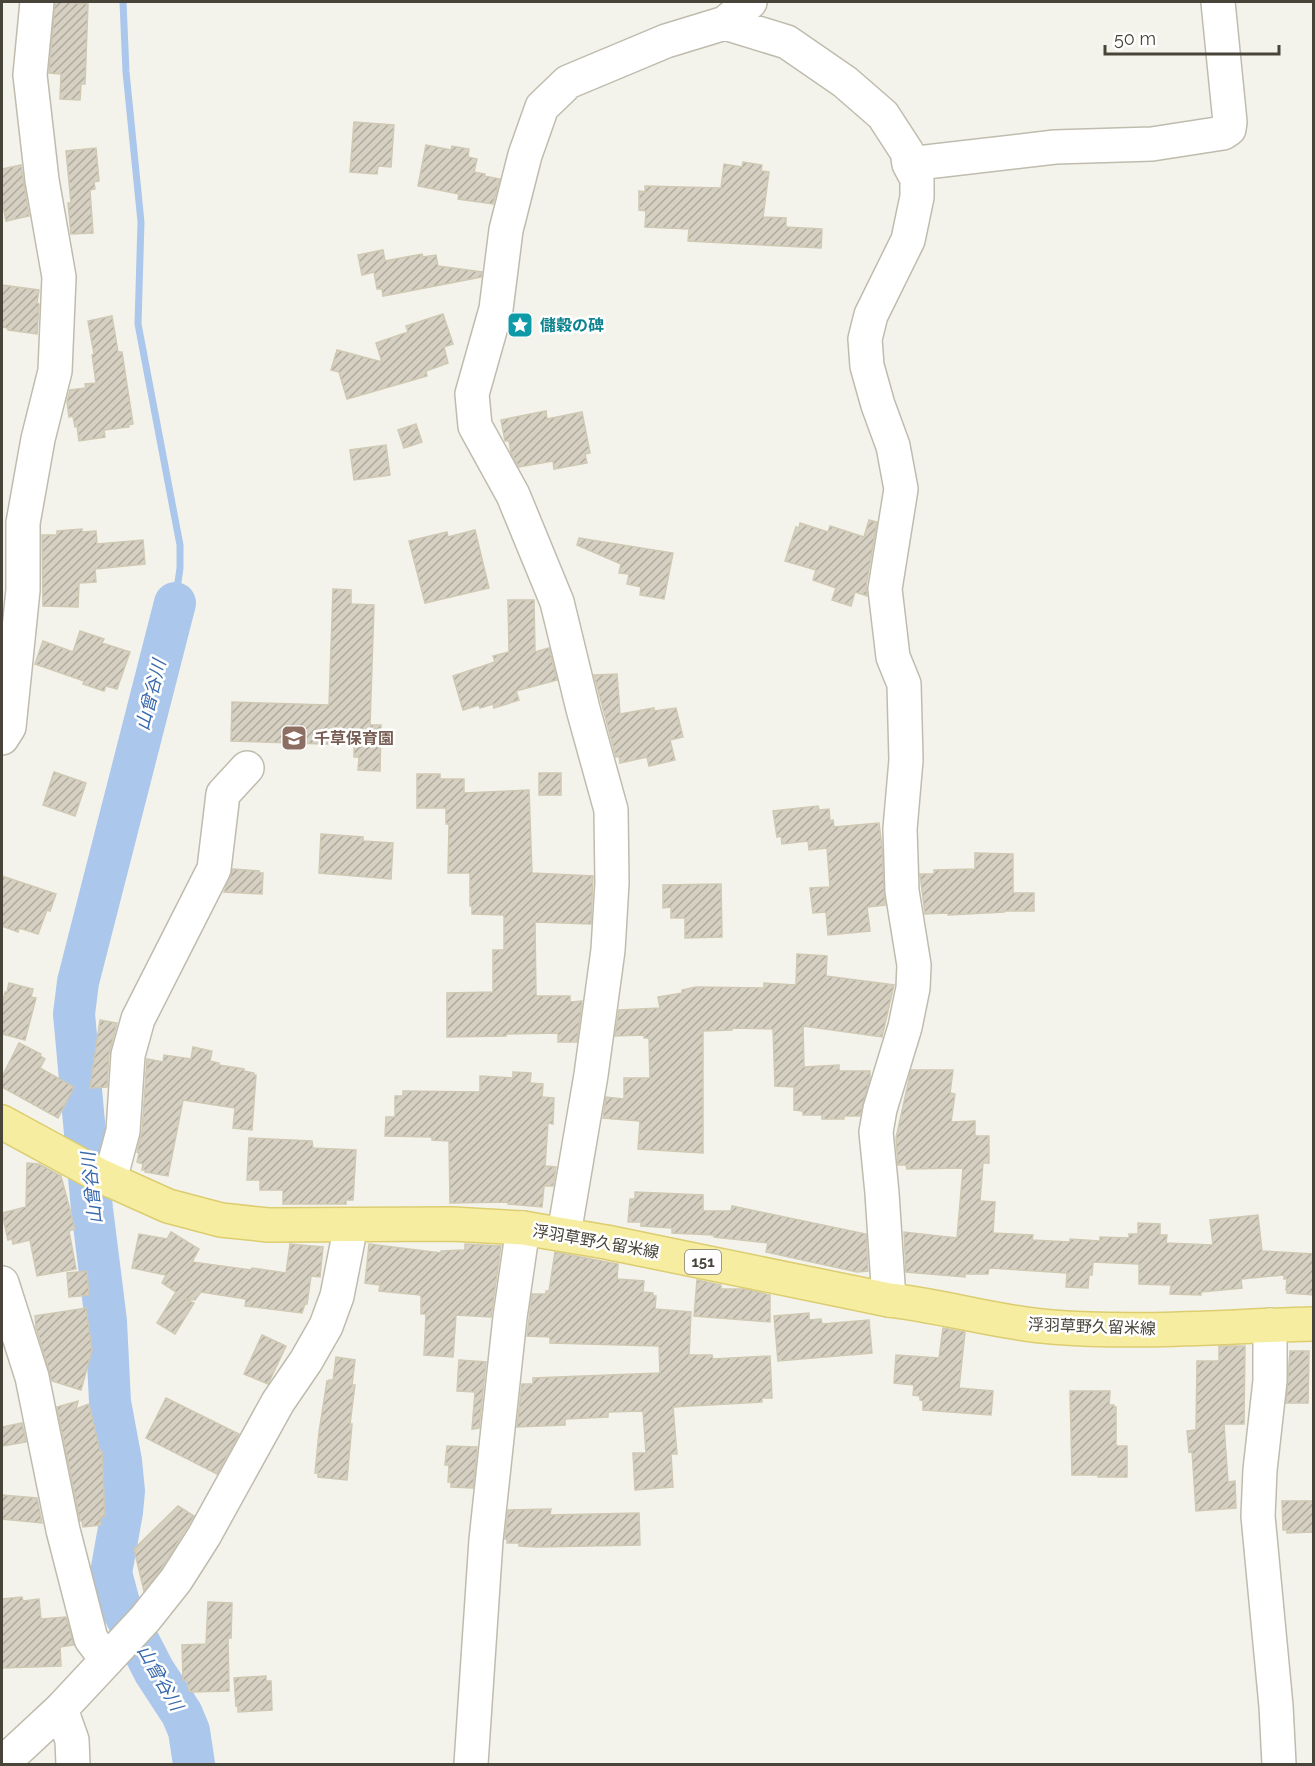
<svg xmlns="http://www.w3.org/2000/svg" width="1315" height="1766" font-family="Raleway,'Noto Sans JP',sans-serif">
	<defs>
		<pattern id="building-hatch" width="6" height="6" patternUnits="userSpaceOnUse" patternTransform="scale(1.5)"><rect width="6" height="6" fill="#d5d0c1"/><path d="M-1 1l2-2M0 6l6-6M5 7l2-2" fill="none" stroke="#afaa9e"/></pattern>
	</defs>
	<rect width="100%" height="100%" fill="#f4f3eb"/>
	<g fill="none" stroke-linecap="round" stroke-linejoin="round">
		<path stroke="#acc7ec" stroke-width="7" d="M 123,2 L 126,72 L 141,222 L 138,324 L 180,545 L 180,568 L 175,603"/>
		<path stroke="#acc7ec" stroke-width="42" d="M 175,603 L 78,982 L 74,1014 L 92,1209 L 106,1321 L 110,1402 L 121,1461 L 124,1491 L 122,1512 L 111,1573 L 119,1603 L 154,1671 L 182,1714 L 189,1731 L 194,1764"/>
	</g>
	<path fill="url(#building-hatch)" stroke="#cfc9b4" stroke-width="1.5" d="M 55,2 L 75,2 L 75,3 L 88,4 L 85,84 L 81,84 L 80,100 L 60,99 L 61,74 L 49,73 Z
		M 354,122 L 394,125 L 391,167 L 378,166 L 377,174 L 350,172 Z
		M 426,145 L 451,150 L 452,146 L 469,149 L 468,157 L 477,159 L 474,172 L 485,174 L 484,176 L 500,179 L 493,204 L 458,199 L 459,194 L 418,186 Z
		M 96,148 L 99,181 L 94,182 L 95,189 L 90,190 L 93,233 L 71,234 L 68,203 L 71,203 L 66,151 Z
		M 743,162 L 762,165 L 761,171 L 769,172 L 763,217 L 786,218 L 786,227 L 822,229 L 821,248 L 688,241 L 689,229 L 645,227 L 646,211 L 639,210 L 639,191 L 645,192 L 645,186 L 721,188 L 724,164 L 742,167 Z
		M 21,165 L 29,216 L 6,221 L 2,201 L 2,169 Z
		M 383,250 L 385,261 L 422,254 L 423,257 L 436,255 L 438,266 L 482,272 L 481,277 L 383,296 L 382,289 L 377,289 L 374,272 L 362,275 L 358,255 Z
		M 2,285 L 39,290 L 37,303 L 39,304 L 37,334 L 8,330 L 8,328 L 2,327 Z
		M 443,314 L 453,344 L 444,347 L 448,363 L 426,371 L 427,376 L 347,399 L 339,372 L 331,370 L 337,350 L 382,362 L 376,343 L 408,332 L 406,326 Z
		M 112,316 L 118,352 L 122,352 L 133,424 L 128,425 L 129,427 L 104,430 L 105,437 L 79,441 L 77,426 L 75,427 L 73,416 L 69,417 L 67,401 L 70,390 L 86,388 L 85,384 L 96,383 L 92,355 L 94,354 L 88,321 Z
		M 546,411 L 547,419 L 582,412 L 590,453 L 585,454 L 587,463 L 554,469 L 553,461 L 519,467 L 511,453 L 509,441 L 505,441 L 501,420 Z
		M 416,424 L 422,442 L 404,448 L 398,430 Z
		M 386,445 L 390,475 L 354,480 L 350,450 Z
		M 869,520 L 877,522 L 866,586 L 867,596 L 855,592 L 851,606 L 832,600 L 836,588 L 813,580 L 816,570 L 785,561 L 796,527 L 799,528 L 800,523 L 828,532 L 830,526 L 864,537 Z
		M 82,529 L 82,532 L 96,531 L 97,544 L 143,540 L 145,564 L 95,569 L 96,582 L 79,583 L 78,607 L 43,606 L 42,535 L 57,535 L 57,531 Z
		M 475,530 L 489,588 L 425,603 L 409,541 L 447,532 L 448,537 Z
		M 579,538 L 673,553 L 664,599 L 640,595 L 641,587 L 627,584 L 629,574 L 619,573 L 621,564 L 577,545 Z
		M 333,589 L 351,590 L 351,604 L 374,605 L 370,725 L 381,725 L 380,771 L 358,770 L 359,757 L 354,757 L 354,745 L 231,741 L 232,702 L 329,705 Z
		M 508,600 L 534,600 L 535,652 L 549,648 L 557,680 L 516,691 L 519,700 L 494,708 L 493,704 L 480,708 L 479,705 L 463,710 L 453,676 L 495,662 L 493,656 L 509,652 Z
		M 80,631 L 104,639 L 102,643 L 130,652 L 117,689 L 106,686 L 104,691 L 83,684 L 84,681 L 35,664 L 43,641 L 73,652 Z
		M 617,674 L 620,714 L 654,708 L 654,711 L 676,708 L 683,737 L 670,740 L 675,760 L 649,766 L 647,757 L 620,763 L 619,756 L 616,757 L 594,675 Z
		M 54,772 L 86,783 L 75,816 L 43,805 Z
		M 539,773 L 561,773 L 561,795 L 539,795 Z
		M 417,774 L 440,774 L 440,779 L 464,779 L 464,793 L 529,790 L 532,873 L 593,876 L 591,924 L 535,922 L 536,996 L 570,996 L 570,1002 L 582,1001 L 577,1042 L 558,1042 L 558,1033 L 506,1034 L 506,1036 L 447,1037 L 447,993 L 493,992 L 493,950 L 504,950 L 504,915 L 472,914 L 472,906 L 470,906 L 470,873 L 448,873 L 449,824 L 446,824 L 446,808 L 417,808 Z
		M 818,806 L 819,810 L 829,809 L 830,821 L 833,820 L 834,827 L 879,823 L 882,846 L 885,905 L 867,907 L 870,931 L 828,935 L 826,912 L 813,913 L 810,888 L 830,887 L 827,848 L 809,850 L 808,841 L 782,844 L 781,836 L 777,837 L 773,811 Z
		M 321,834 L 363,837 L 363,841 L 393,843 L 391,879 L 319,873 Z
		M 975,853 L 1013,854 L 1013,893 L 1034,893 L 1034,911 L 1004,911 L 1004,912 L 948,915 L 948,913 L 925,914 L 920,874 L 934,874 L 934,870 L 975,869 Z
		M 233,869 L 259,871 L 260,873 L 263,873 L 262,894 L 224,892 Z
		M 2,876 L 56,894 L 50,911 L 47,910 L 38,934 L 19,928 L 18,932 L 2,926 Z
		M 721,884 L 722,937 L 685,938 L 685,918 L 671,918 L 671,907 L 663,908 L 663,885 Z
		M 797,954 L 827,956 L 826,976 L 894,985 L 882,1037 L 803,1026 L 804,1067 L 839,1065 L 839,1071 L 870,1071 L 870,1077 L 860,1116 L 844,1116 L 844,1119 L 822,1119 L 822,1115 L 803,1115 L 803,1111 L 794,1110 L 794,1087 L 775,1086 L 773,1029 L 732,1028 L 732,1030 L 703,1031 L 703,1153 L 638,1149 L 640,1121 L 603,1118 L 606,1097 L 624,1099 L 624,1078 L 650,1078 L 649,1038 L 644,1038 L 644,1035 L 615,1036 L 619,1010 L 660,1008 L 658,997 L 682,993 L 682,990 L 696,987 L 764,988 L 764,983 L 796,985 Z
		M 9,983 L 33,989 L 31,997 L 36,998 L 25,1040 L 2,1034 L 2,1004 L 5,992 L 7,992 Z
		M 100,1020 L 117,1023 L 109,1054 L 107,1087 L 90,1088 Z
		M 19,1043 L 41,1054 L 40,1056 L 45,1059 L 40,1068 L 74,1087 L 58,1118 L 2,1087 L 2,1077 Z
		M 193,1047 L 212,1051 L 210,1061 L 219,1063 L 219,1065 L 244,1069 L 244,1071 L 254,1073 L 254,1075 L 256,1075 L 252,1130 L 233,1128 L 235,1108 L 183,1100 L 168,1176 L 145,1172 L 146,1170 L 142,1170 L 143,1164 L 137,1162 L 139,1153 L 137,1152 L 142,1132 L 147,1059 L 163,1062 L 164,1055 L 191,1059 Z
		M 911,1070 L 953,1070 L 950,1093 L 955,1094 L 951,1122 L 975,1121 L 975,1136 L 989,1136 L 989,1163 L 983,1163 L 980,1201 L 995,1202 L 993,1233 L 1033,1235 L 1032,1240 L 1070,1242 L 1070,1239 L 1100,1241 L 1100,1237 L 1129,1238 L 1129,1234 L 1138,1234 L 1138,1223 L 1160,1224 L 1160,1235 L 1167,1235 L 1166,1243 L 1213,1245 L 1210,1220 L 1258,1215 L 1262,1251 L 1314,1254 L 1314,1295 L 1287,1293 L 1287,1290 L 1286,1290 L 1287,1279 L 1284,1279 L 1284,1275 L 1241,1279 L 1242,1288 L 1201,1292 L 1201,1295 L 1170,1294 L 1171,1285 L 1139,1284 L 1139,1264 L 1093,1262 L 1092,1275 L 1089,1275 L 1088,1288 L 1066,1287 L 1067,1273 L 989,1268 L 988,1274 L 965,1274 L 965,1277 L 906,1272 L 904,1232 L 957,1238 L 963,1168 L 907,1169 L 906,1165 L 898,1165 L 896,1138 Z
		M 513,1072 L 531,1073 L 530,1083 L 543,1084 L 542,1097 L 554,1098 L 553,1124 L 548,1123 L 545,1166 L 556,1167 L 553,1186 L 544,1186 L 542,1207 L 508,1204 L 508,1202 L 450,1203 L 449,1141 L 432,1140 L 432,1137 L 385,1136 L 386,1117 L 395,1117 L 395,1096 L 403,1096 L 403,1091 L 480,1092 L 480,1076 L 513,1078 Z
		M 249,1138 L 312,1141 L 313,1148 L 356,1150 L 353,1200 L 346,1200 L 346,1204 L 283,1204 L 283,1190 L 260,1190 L 260,1180 L 247,1180 Z
		M 27,1163 L 39,1164 L 61,1176 L 75,1229 L 69,1231 L 76,1269 L 37,1276 L 30,1240 L 13,1244 L 12,1239 L 8,1240 L 2,1213 L 26,1207 Z
		M 635,1192 L 703,1195 L 703,1211 L 731,1211 L 732,1206 L 866,1234 L 868,1271 L 857,1272 L 766,1252 L 768,1243 L 714,1237 L 714,1235 L 672,1233 L 672,1228 L 641,1226 L 641,1222 L 628,1222 L 630,1199 L 635,1199 Z
		M 171,1232 L 199,1249 L 192,1262 L 251,1270 L 252,1268 L 286,1273 L 290,1244 L 323,1247 L 320,1277 L 311,1276 L 307,1304 L 305,1304 L 302,1313 L 245,1306 L 246,1299 L 201,1292 L 195,1300 L 185,1299 L 194,1303 L 175,1334 L 157,1323 L 176,1292 L 162,1283 L 166,1275 L 132,1268 L 139,1234 L 167,1239 Z
		M 369,1244 L 441,1253 L 441,1251 L 465,1250 L 465,1244 L 501,1246 L 491,1317 L 456,1315 L 453,1357 L 424,1355 L 426,1314 L 421,1314 L 421,1295 L 379,1291 L 380,1285 L 365,1283 Z
		M 555,1252 L 618,1264 L 617,1279 L 644,1281 L 643,1292 L 653,1293 L 653,1296 L 656,1296 L 655,1309 L 691,1312 L 689,1355 L 712,1355 L 713,1359 L 770,1356 L 772,1398 L 762,1398 L 762,1402 L 673,1407 L 677,1454 L 671,1454 L 673,1487 L 635,1490 L 633,1453 L 646,1453 L 643,1411 L 608,1412 L 608,1417 L 565,1419 L 565,1425 L 517,1427 L 522,1384 L 533,1384 L 533,1378 L 660,1373 L 659,1346 L 550,1343 L 550,1337 L 527,1336 L 532,1294 L 546,1294 L 546,1291 L 549,1291 Z
		M 87,1271 L 89,1295 L 69,1297 L 67,1273 Z
		M 697,1280 L 721,1285 L 721,1289 L 744,1289 L 770,1295 L 770,1322 L 694,1316 Z
		M 86,1308 L 92,1350 L 81,1390 L 52,1381 L 36,1327 L 35,1316 Z
		M 809,1313 L 809,1320 L 821,1319 L 822,1324 L 869,1320 L 872,1353 L 778,1361 L 774,1316 Z
		M 943,1328 L 965,1332 L 959,1388 L 993,1391 L 991,1415 L 923,1410 L 923,1401 L 920,1400 L 920,1396 L 913,1395 L 914,1385 L 894,1383 L 896,1355 L 939,1358 Z
		M 262,1335 L 286,1346 L 268,1384 L 244,1374 Z
		M 1219,1346 L 1245,1346 L 1244,1424 L 1224,1424 L 1228,1482 L 1235,1481 L 1236,1508 L 1196,1511 L 1192,1451 L 1189,1452 L 1187,1431 L 1196,1430 L 1197,1361 L 1219,1361 Z
		M 1290,1351 L 1309,1351 L 1308,1403 L 1286,1403 Z
		M 336,1357 L 355,1360 L 352,1385 L 355,1385 L 350,1424 L 352,1424 L 347,1480 L 318,1477 L 318,1473 L 315,1473 L 319,1432 L 327,1381 L 329,1382 L 329,1380 L 333,1380 Z
		M 459,1360 L 486,1362 L 479,1428 L 472,1429 L 475,1392 L 457,1391 Z
		M 1070,1391 L 1110,1391 L 1109,1405 L 1114,1405 L 1114,1407 L 1116,1407 L 1116,1446 L 1127,1446 L 1127,1477 L 1098,1477 L 1098,1475 L 1072,1475 Z
		M 166,1398 L 239,1434 L 217,1474 L 146,1438 Z
		M 78,1401 L 76,1409 L 89,1404 L 100,1451 L 102,1451 L 105,1517 L 100,1517 L 101,1525 L 83,1527 L 82,1521 L 80,1521 L 57,1407 Z
		M 22,1423 L 26,1442 L 2,1446 L 2,1427 Z
		M 447,1446 L 477,1447 L 473,1488 L 451,1487 L 451,1482 L 448,1482 L 449,1465 L 445,1465 Z
		M 2,1495 L 37,1498 L 42,1523 L 2,1519 Z
		M 1282,1501 L 1314,1501 L 1314,1532 L 1287,1533 L 1287,1530 L 1283,1530 Z
		M 178,1506 L 194,1516 L 161,1569 L 144,1591 L 134,1549 Z
		M 551,1509 L 550,1515 L 639,1513 L 640,1545 L 538,1547 L 519,1546 L 519,1543 L 507,1543 L 507,1539 L 505,1539 L 508,1510 Z
		M 22,1597 L 23,1601 L 39,1599 L 41,1619 L 66,1617 L 74,1645 L 60,1647 L 61,1666 L 2,1668 L 2,1599 Z
		M 208,1602 L 232,1603 L 231,1638 L 228,1638 L 229,1691 L 191,1692 L 190,1690 L 188,1690 L 187,1680 L 183,1680 L 182,1645 L 206,1644 Z
		M 266,1676 L 266,1681 L 271,1681 L 272,1710 L 238,1712 L 238,1705 L 236,1706 L 234,1678 Z"/>
	<g fill="none" stroke-linecap="round" stroke-linejoin="round">
		<g stroke="#bfbcae" stroke-width="36">
			<path id="minor" d="M 725,23 L 787,42 L 845,82 L 883,115 L 907,152 L 909,164 L 917,179 L 917,197 L 908,240 L 871,315 L 865,339 L 867,366 L 878,405 L 893,446 L 901,489 L 885,589 L 893,657 L 904,684 L 906,760 L 900,829 L 902,891 L 914,965 L 913,988 L 905,1027 L 880,1109 L 876,1132 L 882,1193 L 889,1300
				M 909,164 L 1055,147 L 1152,144 L 1223,133 L 1229,129 L 1230,122 L 1218,2
				M 2,738 L 9,727 L 23,590 L 23,523 L 38,439 L 55,371 L 59,277 L 42,180 L 30,75 L 37,2
				M 110,1180 L 123,1131 L 128,1055 L 138,1019 L 214,869 L 223,794 L 247,768
				M 564,1234 L 591,1075 L 608,950 L 612,883 L 611,810 L 583,709 L 557,602 L 513,495 L 475,426 L 472,394 L 496,309 L 506,230 L 525,155 L 542,107 L 568,82 L 666,41 L 725,23 L 750,2
				M 2,1283 L 32,1377 L 63,1530 L 91,1639 L 107,1660
				M 1270,1325 L 1270,1381 L 1260,1470 L 1258,1516 L 1276,1706 L 1279,1764
				M 61,1709 L 72,1740 L 73,1764
				M 2,1764 L 61,1709 L 145,1619 L 176,1580 L 204,1536 L 278,1402 L 306,1361 L 326,1326 L 337,1296 L 351,1225
				M 471,1764 L 486,1540 L 510,1317 L 523,1228"/>
		</g>
		<g stroke="#dccd71" stroke-width="36">
			<path id="major" d="M 2,1122 L 99,1175 L 168,1206 L 221,1220 L 268,1225 L 452,1224 L 523,1228 L 606,1242 L 889,1300 C 944,1306 997,1323 1052,1327 C 1139,1334 1227,1326 1314,1324"/>
		</g>
		<use href="#minor" stroke="#fff" stroke-width="33"/>
		<use href="#major" stroke="#f7eda1" stroke-width="33"/>
	</g>
	<defs>
		<g id="sight-square" transform="scale(1.35)"><rect x="-9" y="-9" width="18" height="18" rx="4" fill="#0f9aa8" stroke="#fff"/><path d="M0-6L1.8-2.2L6-1.7L2.9 1.2L3.7 5.4L0 3.3L-3.7 5.4L-2.9 1.2L-6-1.7L-1.8-2.2Z" fill="#fff"/></g>
		<g id="school-square" transform="scale(1.35)"><rect x="-9" y="-9" width="18" height="18" rx="4" fill="#8d6e63" stroke="#fff"/><path d="M0-5L7-2L0 1L-7-2ZM-4 1L0 2.5L4 1V4Q0 6-4 4Z" fill="#fff"/></g>
	</defs>
	<g fill-rule="evenodd">
		<use href="#sight-square" x="520" y="325"/>
		<use href="#school-square" x="294" y="738"/>
	</g>
	<g text-anchor="middle" stroke-width="5" stroke-linejoin="round" paint-order="stroke">
		<rect fill="#fff" stroke="#7f7c74" stroke-width="1.5" x="685" y="1250" width="36" height="24" rx="4.5"/>
		<g font-size="15" font-weight="bold" fill="#484439">
			<text x="703" y="1267">151</text>
		</g>
		<g font-size="16" font-weight="bold" fill="#0d838f" stroke="#fff" text-anchor="start">
			<text x="540" y="331">儲穀の碑</text>
		</g>
		<g font-size="16" font-weight="bold" fill="#785e54" stroke="#fff" text-anchor="start">
			<text x="314" y="744">千草保育園</text>
		</g>
		<g font-size="16" fill="#484439" stroke="#fff">
			<text transform="translate(596 1241) rotate(10)" y="6">浮羽草野久留米線</text>
			<text transform="translate(1092 1326) rotate(2)" y="6">浮羽草野久留米線</text>
		</g>
		<g font-size="18" font-style="italic" fill="#3969ad" stroke="#fff">
			<text transform="translate(151 695) rotate(-76)" y="6">山曾谷川</text>
			<text transform="translate(92 1188) rotate(-96)" y="6">山曾谷川</text>
			<text transform="translate(160 1678) rotate(60)" y="6">山曾谷川</text>
		</g>
	</g>
	<rect width="1315" height="1766" fill="none" stroke="#484439" stroke-width="6"/>
	<path d="M1105 45v9h174v-9" fill="none" stroke="#484439" stroke-width="3"/>
	<text x="1114" y="45" font-size="18" fill="#484439" stroke="#ffffff" stroke-width="4.5" paint-order="stroke">50 m</text>
</svg>
